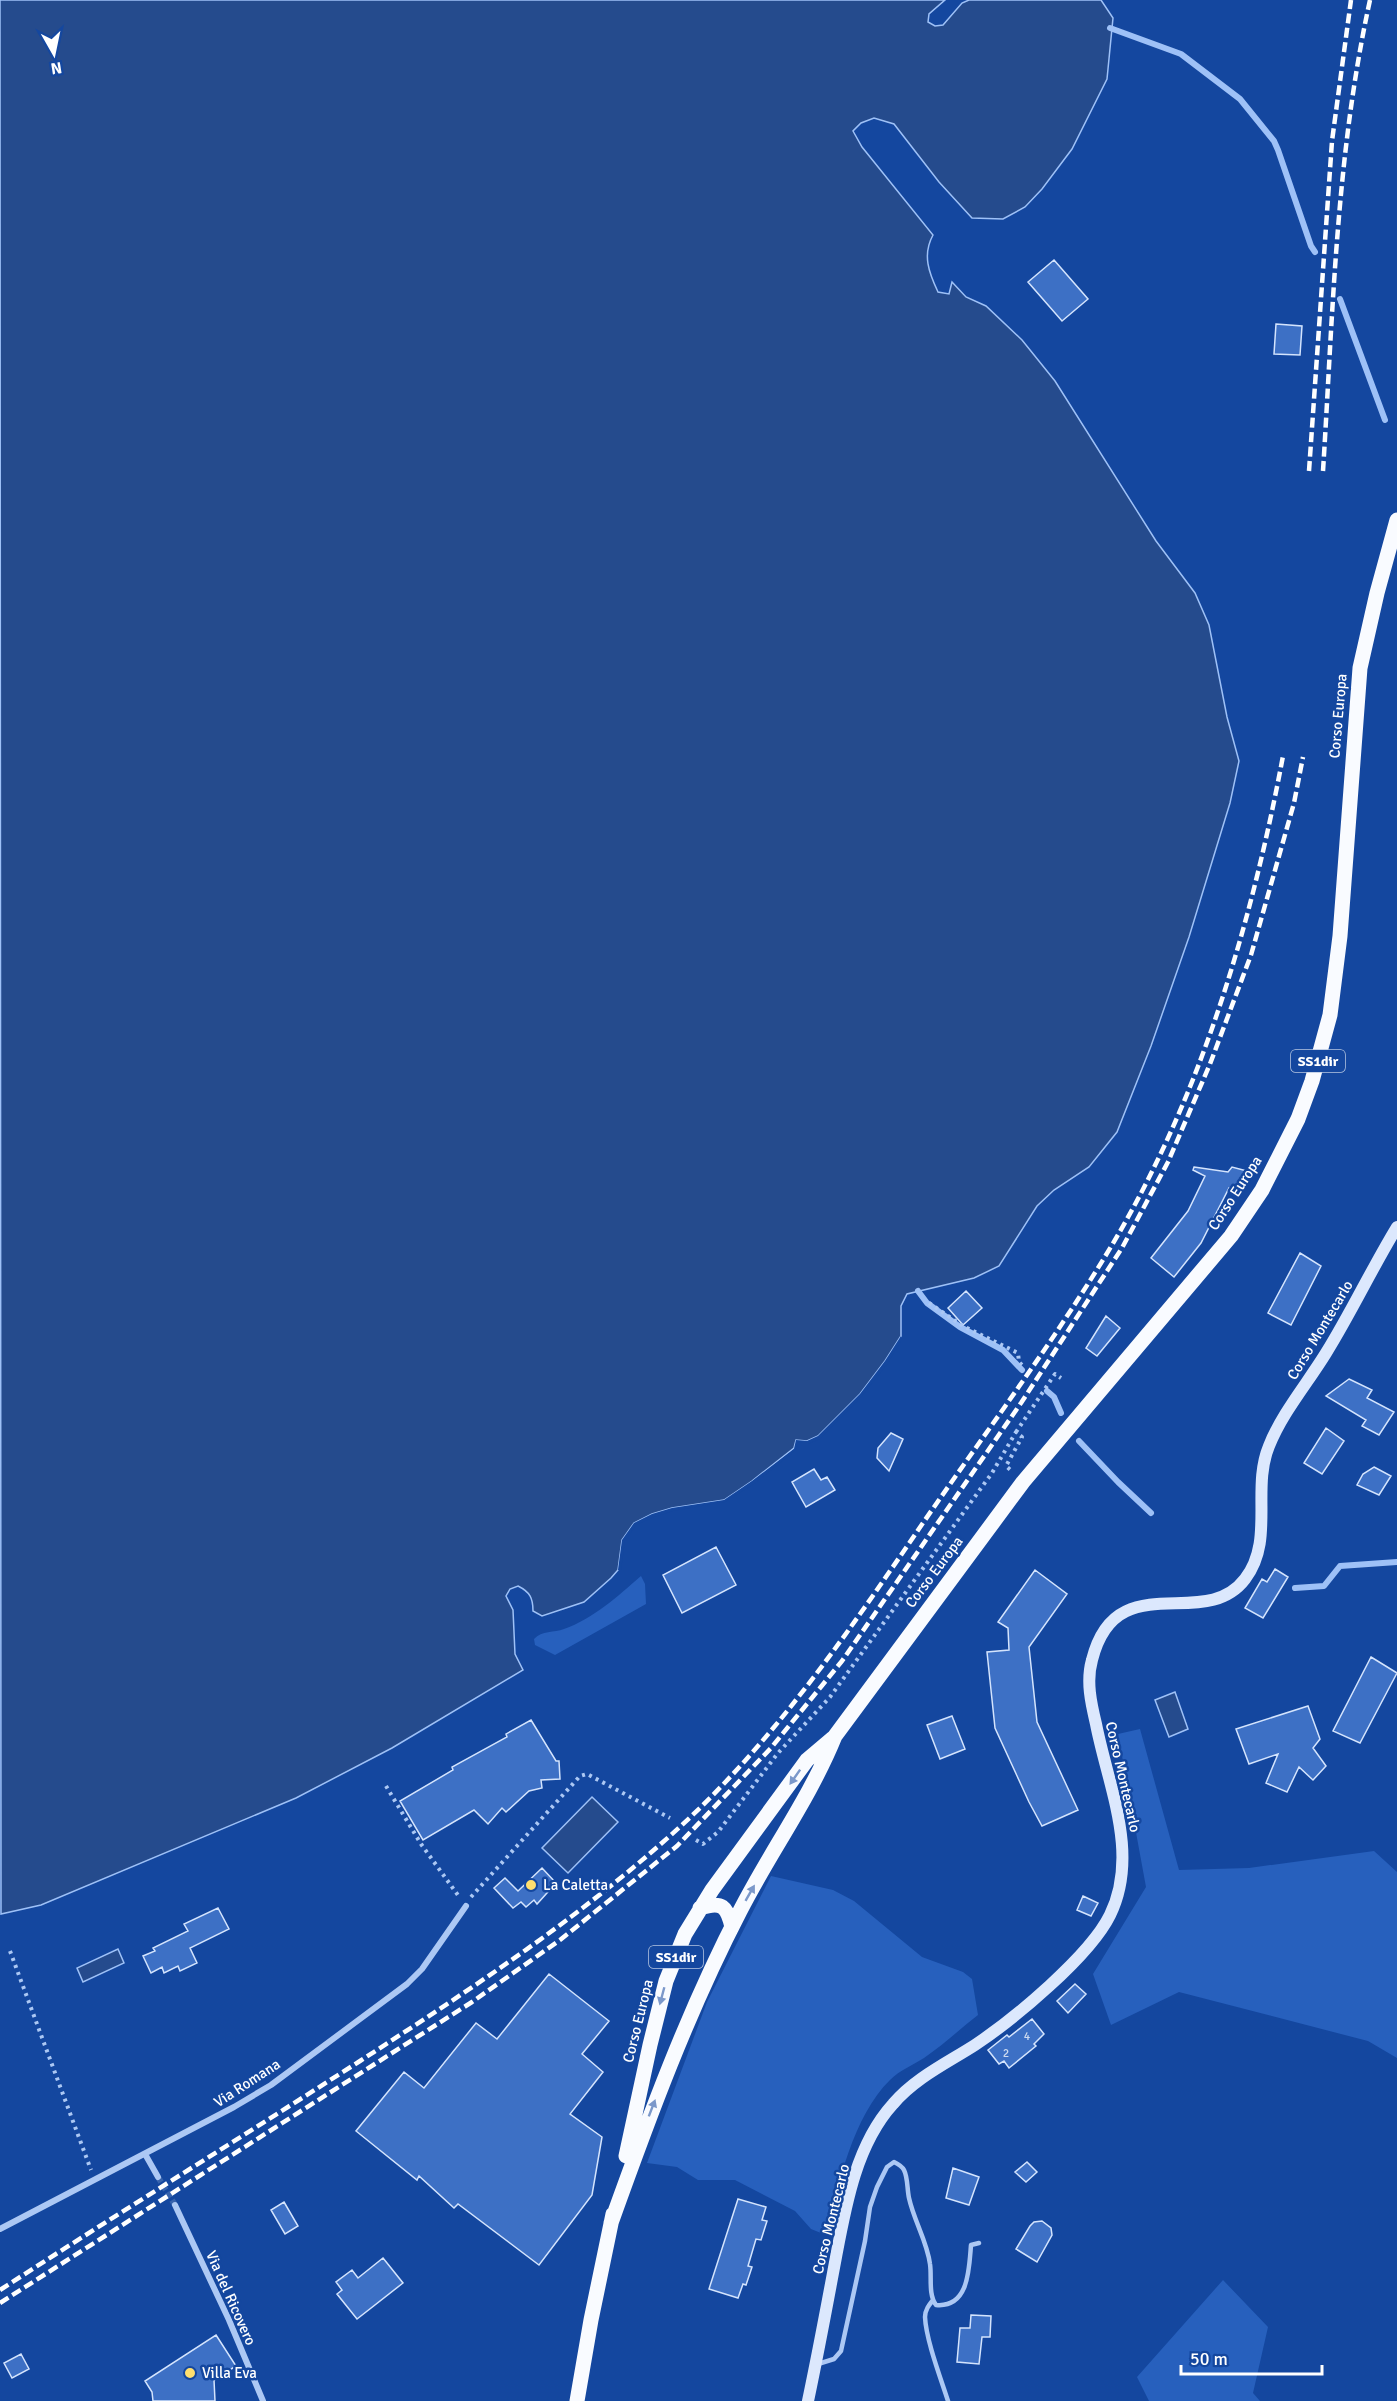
<svg xmlns="http://www.w3.org/2000/svg" width="1397" height="2401" font-family="Signika,sans-serif">
	<rect width="100%" height="100%" fill="#14479f"/>
	<path fill="#2760bd" d="M 641,1576 L 645,1584 L 646,1604 L 555,1655 L 535,1645 L 534,1639 C 542,1630 554,1633 564,1629 C 593,1619 618,1596 641,1576 Z
		M 1140,1729 L 1179,1870 L 1249,1868 L 1374,1851 L 1397,1872 L 1397,2058 L 1368,2041 L 1179,1992 L 1111,2025 L 1093,1974 L 1146,1887 L 1118,1734 Z
		M 771,1876 L 833,1890 L 854,1901 L 922,1957 L 963,1972 L 972,1979 L 978,2015 C 960,2029 943,2045 924,2058 C 913,2065 900,2070 890,2080 C 853,2116 838,2185 826,2235 L 811,2229 L 795,2211 L 735,2180 L 698,2180 L 677,2167 L 647,2163 L 707,2002 Z
		M 1223,2280 L 1268,2327 L 1253,2393 L 1260,2401 L 1149,2401 L 1137,2377 Z"/>
	<path fill="#254b8d" stroke="#9ec1f7" stroke-width="1.5" d="M 0,0 L 945,0 L 929,14 L 928,22 L 935,26 L 943,25 L 962,3 L 969,0 L 1101,0 L 1113,18 L 1107,79 L 1072,149 L 1042,189 L 1025,207 L 1003,219 L 972,218 L 939,182 L 894,124 L 874,118 L 861,123 L 853,131 L 862,147 L 933,235 C 922,255 929,273 938,292 L 949,294 L 952,282 L 966,297 L 986,306 L 1022,340 L 1055,381 L 1156,541 L 1195,593 L 1209,625 L 1227,717 L 1239,761 L 1230,803 L 1189,937 L 1151,1046 L 1117,1132 L 1089,1167 L 1054,1190 L 1037,1206 L 999,1266 L 974,1278 L 907,1294 L 901,1306 L 901,1336 L 885,1361 L 860,1394 L 818,1436 L 807,1441 L 796,1440 L 794,1448 L 752,1481 L 724,1500 L 672,1508 L 652,1514 L 634,1523 L 622,1540 L 618,1570 L 611,1578 L 584,1602 L 542,1616 L 533,1611 C 533,1598 530,1592 518,1586 L 510,1589 L 506,1596 L 513,1610 L 515,1654 L 523,1670 L 392,1748 L 296,1798 L 41,1905 L 1,1914 Z
		M 1175,1692 L 1188,1729 L 1169,1737 L 1155,1700 Z
		M 592,1797 L 618,1822 L 568,1873 L 542,1848 Z
		M 118,1949 L 124,1963 L 83,1982 L 77,1968 Z"/>
	<path fill="#14479f" d="M 901,1336 L 901,1341 L 888,1363 L 862,1396 L 820,1439 L 808,1444 L 798,1444 L 795,1451 L 754,1484 L 725,1502 L 673,1511 L 654,1517 L 636,1525 L 625,1541 L 621,1570 L 618,1570 L 622,1540 L 634,1523 L 652,1514 L 672,1508 L 724,1500 L 752,1481 L 794,1449 L 796,1440 L 807,1441 L 818,1436 L 860,1394 L 885,1361 Z"/>
	<g fill="none" stroke-linecap="round" stroke-linejoin="round">
		<path stroke="#9ec1f7" stroke-width="6" d="M 1110,28 L 1181,54 L 1240,99 L 1274,141 L 1278,150 L 1311,246 L 1315,252
			M 1340,299 L 1385,420
			M 918,1291 L 927,1303 L 960,1327 L 1003,1350 L 1022,1370
			M 1047,1391 L 1054,1397 L 1061,1413
			M 1079,1441 L 1118,1482 L 1151,1513
			M 1295,1588 L 1324,1586 L 1340,1566 L 1397,1562"/>
	</g>
	<path fill="#3d70c5" stroke="#d4e4fd" stroke-width="1.5" d="M 1054,260 L 1088,299 L 1062,321 L 1028,282 Z
		M 1276,324 L 1302,326 L 1300,355 L 1274,354 Z
		M 1194,1167 L 1228,1172 L 1232,1167 L 1247,1171 L 1236,1191 L 1229,1188 L 1201,1243 L 1174,1277 L 1151,1258 L 1188,1211 L 1205,1176 L 1193,1170 Z
		M 1300,1253 L 1321,1266 L 1291,1325 L 1268,1313 Z
		M 966,1291 L 982,1308 L 963,1325 L 948,1308 Z
		M 1106,1316 L 1120,1328 L 1097,1356 L 1086,1348 Z
		M 1349,1379 L 1372,1390 L 1367,1398 L 1394,1412 L 1379,1435 L 1362,1426 L 1366,1420 L 1326,1396 Z
		M 1326,1428 L 1344,1441 L 1322,1474 L 1304,1463 Z
		M 891,1433 L 903,1439 L 889,1471 L 877,1458 L 878,1448 Z
		M 1374,1467 L 1391,1476 L 1379,1495 L 1357,1485 L 1363,1474 Z
		M 814,1469 L 821,1480 L 827,1477 L 835,1490 L 806,1507 L 792,1482 Z
		M 716,1547 L 736,1585 L 682,1613 L 663,1575 Z
		M 1275,1569 L 1288,1577 L 1263,1618 L 1245,1608 L 1262,1579 L 1267,1582 Z
		M 1035,1570 L 1067,1594 L 1029,1647 L 1037,1722 L 1078,1810 L 1042,1826 L 1029,1802 L 995,1728 L 987,1652 L 1009,1650 L 1008,1628 L 998,1622 Z
		M 1371,1657 L 1397,1673 L 1360,1743 L 1333,1731 Z
		M 1308,1706 L 1320,1739 L 1313,1748 L 1326,1766 L 1313,1780 L 1299,1767 L 1287,1792 L 1266,1783 L 1278,1754 L 1249,1764 L 1236,1729 Z
		M 952,1716 L 965,1749 L 940,1759 L 927,1725 Z
		M 531,1720 L 556,1761 L 559,1761 L 560,1779 L 541,1780 L 542,1788 L 529,1791 L 506,1812 L 502,1808 L 488,1824 L 474,1810 L 423,1840 L 400,1801 L 453,1770 L 452,1767 L 507,1737 L 506,1734 Z
		M 542,1868 L 556,1883 L 537,1904 L 534,1900 L 526,1907 L 521,1902 L 513,1908 L 494,1888 L 505,1878 L 518,1891 Z
		M 1083,1896 L 1098,1903 L 1091,1916 L 1077,1910 Z
		M 218,1908 L 229,1929 L 190,1948 L 197,1963 L 180,1971 L 178,1966 L 164,1973 L 162,1967 L 151,1973 L 143,1956 L 155,1951 L 153,1948 L 188,1931 L 184,1924 Z
		M 549,1974 L 609,2021 L 582,2054 L 603,2072 L 570,2114 L 602,2137 L 592,2195 L 539,2265 L 458,2204 L 454,2208 L 419,2176 L 417,2180 L 356,2131 L 404,2072 L 424,2088 L 476,2023 L 497,2039 Z
		M 1075,1984 L 1086,1994 L 1068,2013 L 1057,2001 Z
		M 1032,2019 L 1044,2034 L 1034,2044 L 1036,2046 L 1009,2068 L 1004,2061 L 999,2064 L 988,2050 L 1007,2035 L 1009,2037 Z
		M 1027,2162 L 1037,2172 L 1026,2182 L 1015,2172 Z
		M 953,2168 L 979,2177 L 969,2205 L 946,2198 Z
		M 738,2199 L 766,2207 L 762,2220 L 767,2221 L 761,2240 L 756,2239 L 748,2266 L 752,2267 L 746,2285 L 743,2284 L 738,2298 L 709,2289 Z
		M 284,2202 L 298,2226 L 285,2234 L 271,2210 Z
		M 1042,2221 L 1051,2228 L 1052,2235 L 1037,2262 L 1016,2249 L 1030,2226 L 1034,2222 Z
		M 383,2258 L 403,2283 L 357,2319 L 337,2294 L 342,2290 L 336,2282 L 352,2270 L 358,2278 Z
		M 971,2315 L 991,2316 L 990,2337 L 982,2337 L 979,2364 L 957,2362 L 960,2328 L 970,2328 Z
		M 216,2335 L 236,2366 L 214,2380 L 215,2401 L 153,2401 L 152,2392 L 145,2381 Z
		M 21,2354 L 29,2369 L 12,2378 L 4,2363 Z"/>
	<g fill="none" stroke-linecap="round" stroke-linejoin="round">
		<path stroke="#3763ad" stroke-width="6" stroke-dasharray="6 3" stroke-linecap="butt" d="M 158,2177 L 175,2205"/>
		<path stroke="#acc8f4" stroke-width="4" stroke-dasharray="3 4.5" stroke-linecap="butt" d="M 929,1303 L 963,1326 L 1018,1353 L 1019,1362 L 1024,1367
			M 1016,1432 L 1055,1374 L 1061,1378
			M 386,1786 L 421,1844 L 460,1898
			M 696,1840 L 703,1844 L 718,1832 L 778,1753 L 830,1697 L 992,1473 L 1016,1432 L 1022,1437 L 1006,1466 L 1013,1472
			M 471,1897 L 580,1776 L 587,1774 L 670,1818
			M 10,1951 L 91,2170"/>
		<path stroke="#acc8f4" stroke-width="4.5" d="M 933,2300 C 929,2305 925,2310 925,2317 C 926,2340 941,2379 948,2401
			M 818,2364 L 834,2359 L 841,2351 L 865,2241 L 870,2207 L 877,2187 L 887,2167 L 894,2162 C 898,2164 902,2166 904,2170 C 908,2178 907,2189 909,2198 C 914,2221 927,2241 930,2264 C 932,2277 928,2294 936,2305 C 969,2308 969,2269 971,2245 L 979,2243"/>
		<path stroke="#acc8f4" stroke-width="6" d="M 145,2154 L 158,2177
			M 175,2205 L 229,2320 L 263,2401
			M 0,2229 L 234,2107 L 271,2085 L 407,1984 L 422,1969 L 466,1906"/>
		<path stroke="#dce8fd" stroke-width="12" d="M 808,2401 C 817,2358 825,2316 833,2273 C 844,2216 853,2148 893,2104 C 915,2078 947,2063 975,2045 C 1014,2019 1090,1956 1110,1915 C 1140,1854 1108,1786 1096,1724 C 1091,1703 1086,1681 1092,1660 C 1116,1564 1204,1633 1245,1579 C 1275,1540 1251,1489 1269,1446 C 1282,1413 1307,1384 1326,1353 C 1351,1313 1372,1268 1397,1227"/>
		<path stroke="#f9fbff" stroke-width="15" d="M 700,1908 C 722,1901 727,1906 732,1927
			M 626,2156 L 650,2045 L 666,1981 L 685,1934 L 712,1890 L 807,1760 L 833,1738
			M 611,2223 C 649,2117 688,2011 740,1911 C 770,1852 810,1798 835,1736 L 1023,1482 L 1231,1236 L 1262,1190 L 1298,1119 L 1312,1081 L 1330,1015 L 1340,936 L 1360,668 L 1377,593 L 1397,520
			M 577,2401 L 591,2320 L 613,2214"/>
		<path stroke="#fff" stroke-width="4.5" stroke-dasharray="10 4.5" stroke-linecap="butt" d="M 1309,471 L 1332,141 L 1351,0
			M 1323,471 C 1333,313 1336,155 1370,0
			M 0,2290 C 119,2213 240,2138 360,2061 C 465,1993 569,1925 663,1842 C 768,1751 847,1634 925,1520 C 988,1429 1055,1340 1112,1245 C 1201,1096 1251,926 1283,756
			M 0,2303 L 472,2002 L 560,1940 L 677,1846 L 771,1748 L 842,1661 L 1021,1403 L 1122,1248 L 1168,1162 L 1210,1064 L 1251,955 L 1294,803 L 1303,757"/>
	</g>
	<defs><path id="oneway-solid" d="M-6-.8H1V-3.2L6.5 0L1 3.2V.8H-6Z" transform="scale(1.5)"/></defs>
	<g fill="#7b98ca">
		<use href="#oneway-solid" transform="translate(795 1777) rotate(125)"/>
		<use href="#oneway-solid" transform="translate(750 1893) rotate(-60)"/>
		<use href="#oneway-solid" transform="translate(662 1996) rotate(105)"/>
		<use href="#oneway-solid" transform="translate(652 2108) rotate(-69)"/>
	</g>
	<g fill="#ffdf6f" stroke="#14479f" stroke-width="2">
		<circle cx="531" cy="1885" r="6"/>
		<circle cx="190" cy="2373" r="6"/>
	</g>
	<g text-anchor="middle" stroke-width="5" stroke-linejoin="round" paint-order="stroke">
		<g font-size="12" fill="#cedbf0">
			<text x="1027" y="2040">4</text>
			<text x="1006" y="2057">2</text>
		</g>
		<g fill="#14479f" stroke="#b8c8e2" stroke-width="1.5">
			<rect x="1291" y="1050" width="54" height="22" rx="4.5"/>
			<rect x="649" y="1946" width="54" height="22" rx="4.5"/>
		</g>
		<g font-size="14" font-weight="bold" fill="#fff">
			<text x="1318" y="1066">SS1dir</text>
			<text x="676" y="1962">SS1dir</text>
		</g>
		<g font-size="15" fill="#fff" stroke="#14479f">
			<text transform="translate(1338 716) rotate(-85)" y="5">Corso Europa</text>
			<text transform="translate(1235 1193) rotate(-57)" y="5">Corso Europa</text>
			<text transform="translate(1320 1330) rotate(-59)" y="5">Corso Montecarlo</text>
			<text transform="translate(934 1572) rotate(-53)" y="5">Corso Europa</text>
			<text transform="translate(1123 1777) rotate(77)" y="5">Corso Montecarlo</text>
			<text transform="translate(638 2021) rotate(-76)" y="5">Corso Europa</text>
			<text transform="translate(247 2083) rotate(-33)" y="5">Via Romana</text>
			<text transform="translate(831 2219) rotate(-76)" y="5">Corso Montecarlo</text>
			<text transform="translate(231 2298) rotate(66)" y="5">Via del Ricovero</text>
		</g>
		<g font-size="15" fill="#fff" stroke="#14479f" text-anchor="start">
			<text x="543" y="1890">La Caletta</text>
			<text x="202" y="2378">Villa Eva</text>
		</g>
	</g>
	<g transform="translate(54 54) rotate(171)" stroke="#14479f" stroke-width="4.5" paint-order="stroke">
	<path d="M0-4.5L10 22L0 15L-10 22Z" fill="#ffffff"/>
	<text y="-9" font-size="16" font-weight="bold" text-anchor="middle" fill="#ffffff">N</text>
	</g>
	<path d="M1181 2365v9h141v-9" fill="none" stroke="#ffffff" stroke-width="3"/>
	<text x="1190" y="2365" font-size="18" fill="#ffffff" stroke="#14479f" stroke-width="4.5" paint-order="stroke">50 m</text>
</svg>
